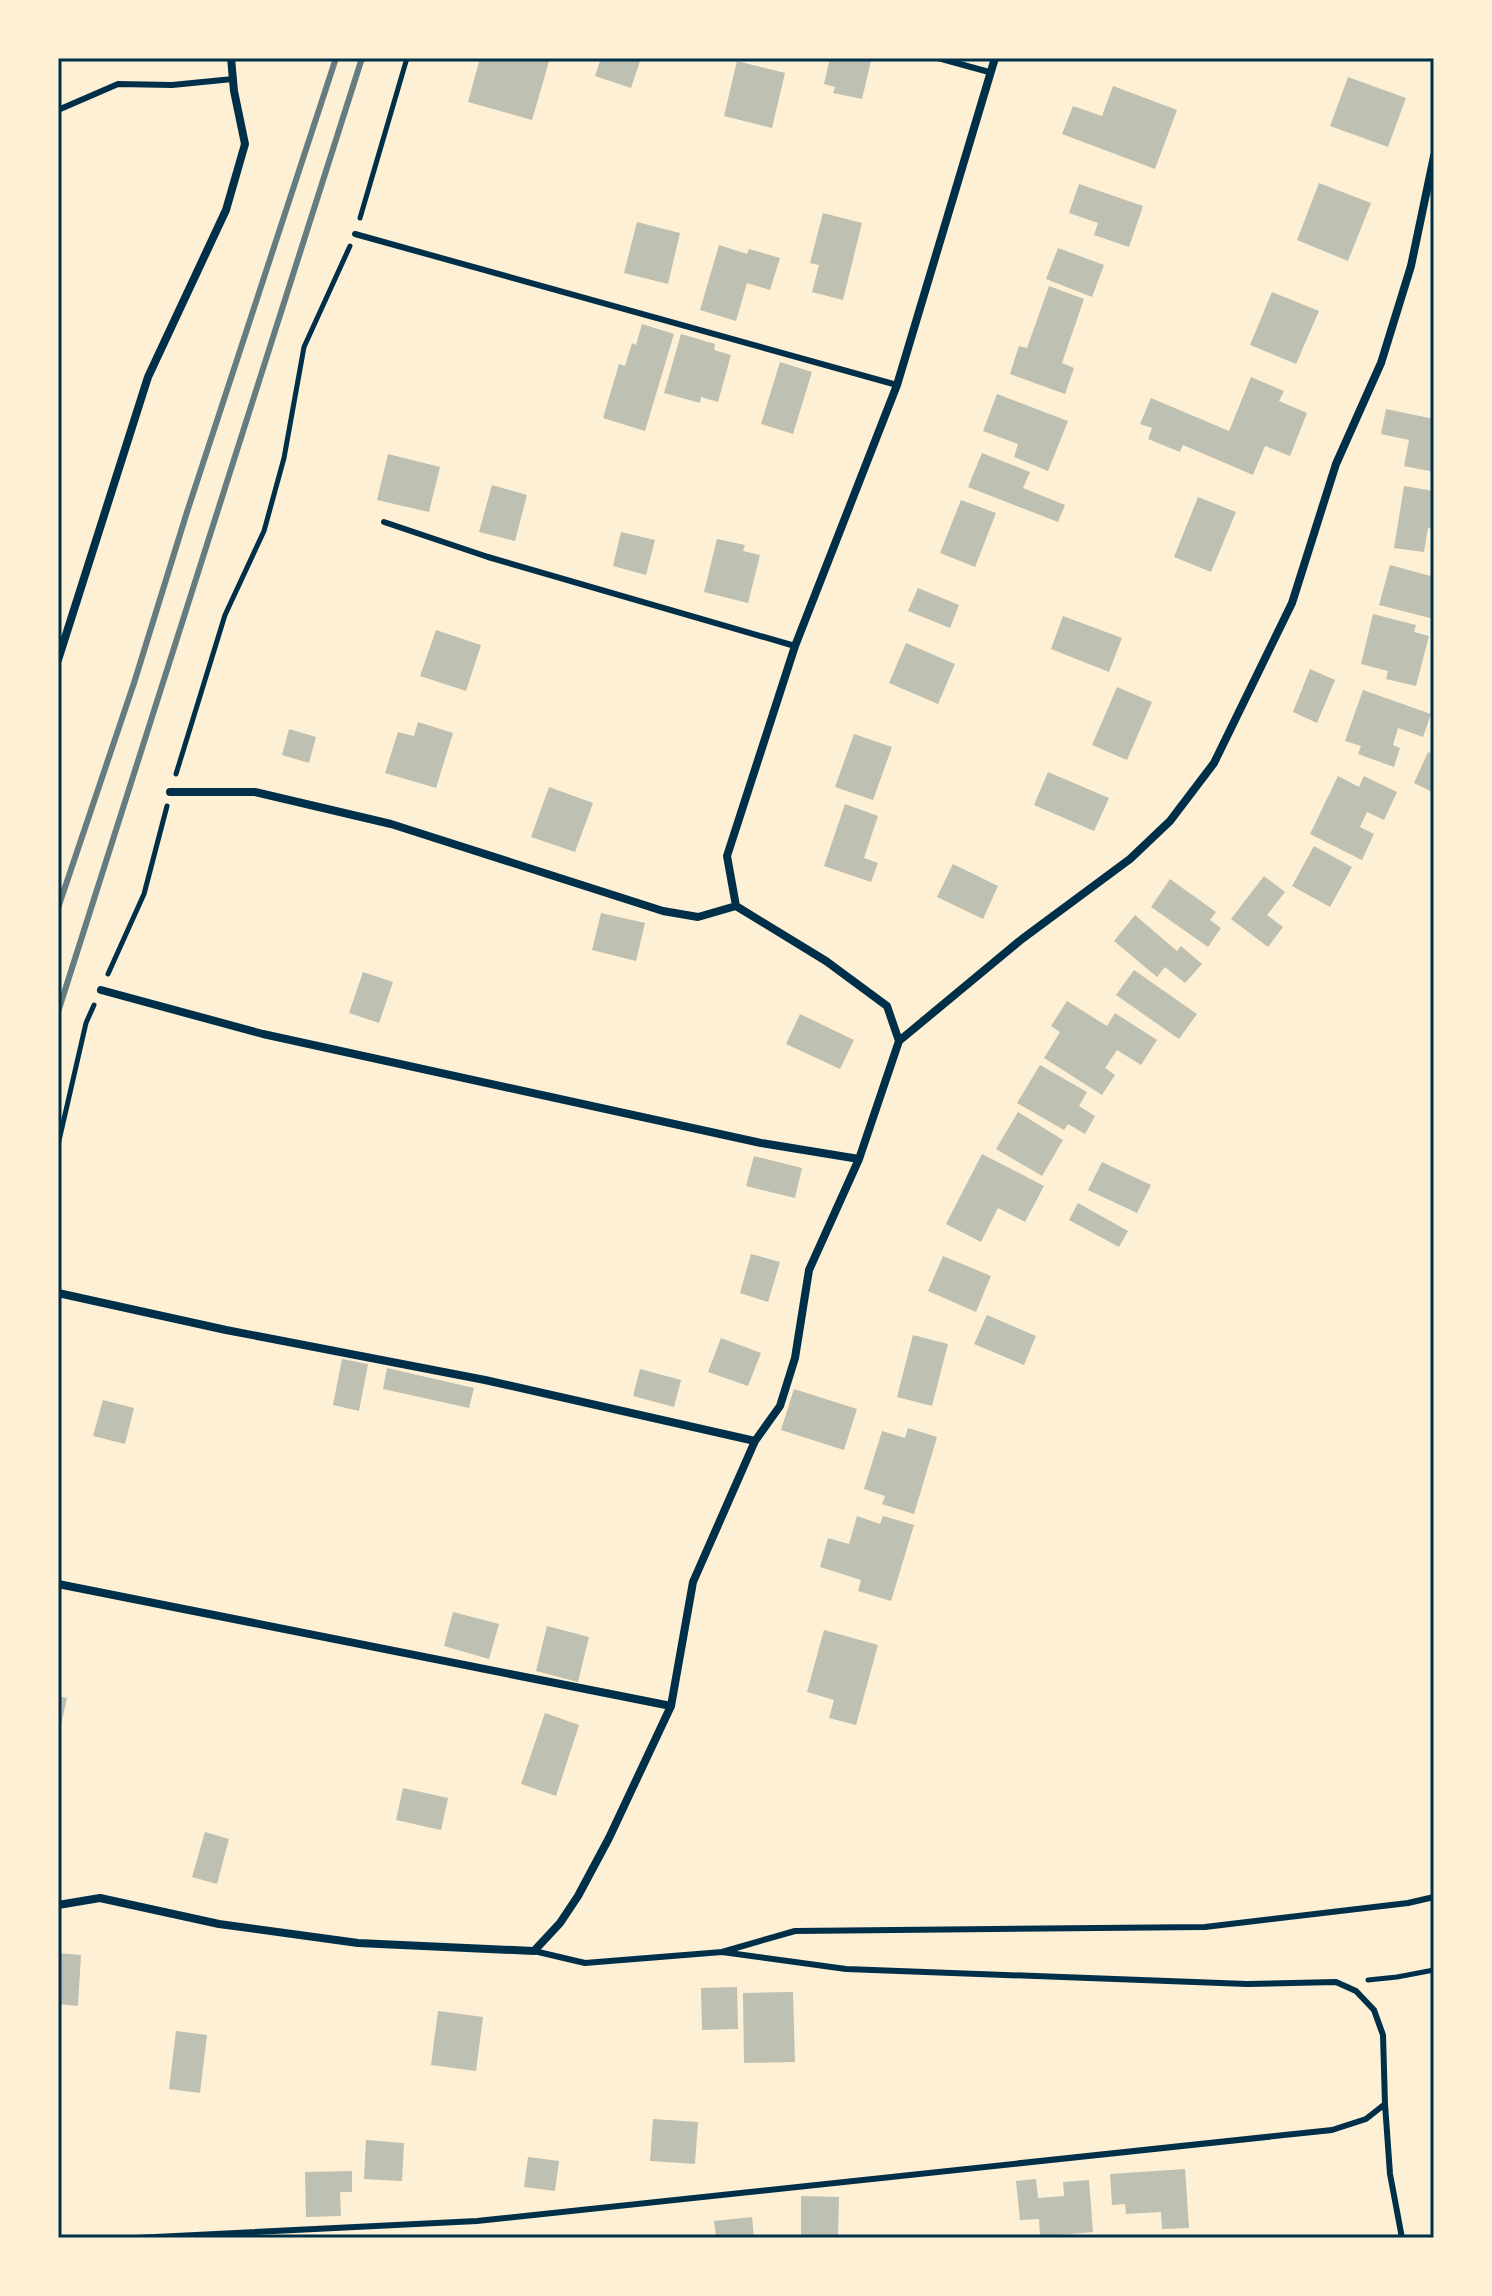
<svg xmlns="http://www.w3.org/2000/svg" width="1492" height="2296" font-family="Arial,sans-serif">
	<rect width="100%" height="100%" fill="#fdf0d5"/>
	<path fill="#bec0b2" d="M 480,58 L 550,58 L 532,120 L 468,102 Z
		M 601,58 L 641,58 L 631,88 L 595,76 Z
		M 830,58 L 871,61 L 862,99 L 833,93 L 835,87 L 824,84 Z
		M 737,61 L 785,73 L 772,128 L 724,116 Z
		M 1348,77 L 1406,98 L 1388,147 L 1330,126 Z
		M 1113,86 L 1177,110 L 1155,169 L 1062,134 L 1073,106 L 1102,116 Z
		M 1319,183 L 1371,203 L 1348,261 L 1297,240 Z
		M 1079,184 L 1143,206 L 1129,247 L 1094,235 L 1098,223 L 1069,213 Z
		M 823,213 L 862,223 L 843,300 L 812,292 L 819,265 L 810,263 Z
		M 637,222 L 680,233 L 668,284 L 624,273 Z
		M 719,245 L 747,254 L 749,249 L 780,258 L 770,290 L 747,283 L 736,321 L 700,310 Z
		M 1058,248 L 1104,265 L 1092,297 L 1046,279 Z
		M 1049,286 L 1084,299 L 1062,363 L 1074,368 L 1065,394 L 1010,374 L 1019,346 L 1027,348 Z
		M 1272,292 L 1319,311 L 1296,364 L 1250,345 Z
		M 642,324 L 674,334 L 645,431 L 603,418 L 619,364 L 625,366 L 632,343 L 636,345 Z
		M 681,334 L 715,344 L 714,350 L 731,355 L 718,402 L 701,397 L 700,403 L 664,393 Z
		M 780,362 L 812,372 L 793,434 L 761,424 Z
		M 1251,377 L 1284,391 L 1279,401 L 1307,413 L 1290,456 L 1265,446 L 1253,475 L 1183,445 L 1180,452 L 1148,439 L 1152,428 L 1140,424 L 1151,398 L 1229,431 Z
		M 997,394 L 1068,421 L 1048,471 L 1014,457 L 1018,444 L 983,431 Z
		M 1386,409 L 1434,419 L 1434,472 L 1404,466 L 1409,440 L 1381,434 Z
		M 982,453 L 1030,472 L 1023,488 L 1065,505 L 1058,522 L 968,487 Z
		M 388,454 L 440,467 L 429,512 L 377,500 Z
		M 492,485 L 527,495 L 515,541 L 479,532 Z
		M 1404,486 L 1434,491 L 1434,529 L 1428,528 L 1424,552 L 1394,548 Z
		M 1198,497 L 1236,512 L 1211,572 L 1174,557 Z
		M 961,500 L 996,513 L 975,567 L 940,553 Z
		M 621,532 L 655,540 L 646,575 L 613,566 Z
		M 717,539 L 745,545 L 743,551 L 760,555 L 748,603 L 704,592 Z
		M 1390,565 L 1434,577 L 1434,619 L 1379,605 Z
		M 918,588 L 959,605 L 950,628 L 908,611 Z
		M 1373,614 L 1416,625 L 1414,632 L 1429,636 L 1416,686 L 1386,679 L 1388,671 L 1361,664 Z
		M 1063,616 L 1122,638 L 1109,672 L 1051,649 Z
		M 436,630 L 481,645 L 466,691 L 420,676 Z
		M 906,643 L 955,664 L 938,704 L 889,683 Z
		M 1310,669 L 1335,680 L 1317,723 L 1293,712 Z
		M 1117,687 L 1152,702 L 1127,760 L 1092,745 Z
		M 1363,690 L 1431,714 L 1423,737 L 1398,728 L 1393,745 L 1400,748 L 1394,767 L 1358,754 L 1361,746 L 1345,741 Z
		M 418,722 L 453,733 L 436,788 L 385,773 L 398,732 L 414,736 Z
		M 289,729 L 316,737 L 309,763 L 282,755 Z
		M 854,734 L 892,747 L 873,800 L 835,787 Z
		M 1428,752 L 1434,755 L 1434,793 L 1414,783 Z
		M 1048,772 L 1109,798 L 1094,831 L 1034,805 Z
		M 1338,776 L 1359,787 L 1364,776 L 1397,792 L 1384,820 L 1367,812 L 1360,827 L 1374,834 L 1362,860 L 1310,834 Z
		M 549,787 L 593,803 L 575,852 L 531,837 Z
		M 845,804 L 878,816 L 864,858 L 878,863 L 871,882 L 824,866 Z
		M 1314,846 L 1352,867 L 1330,907 L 1292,886 Z
		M 953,864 L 998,886 L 983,919 L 937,897 Z
		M 1264,876 L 1285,892 L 1267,915 L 1283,927 L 1268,947 L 1231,919 Z
		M 1170,879 L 1216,912 L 1210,920 L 1221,928 L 1208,947 L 1151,907 Z
		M 601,913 L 645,923 L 636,961 L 592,950 Z
		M 1135,915 L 1177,951 L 1181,946 L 1202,964 L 1185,983 L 1165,967 L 1157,977 L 1114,941 Z
		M 1134,970 L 1197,1014 L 1179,1039 L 1116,995 Z
		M 363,972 L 393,982 L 379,1023 L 349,1013 Z
		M 1067,1001 L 1107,1026 L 1115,1013 L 1157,1040 L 1141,1065 L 1117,1050 L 1105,1068 L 1115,1075 L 1102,1095 L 1044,1058 L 1060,1032 L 1051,1026 Z
		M 800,1014 L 854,1040 L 840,1069 L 786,1044 Z
		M 1040,1065 L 1087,1092 L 1079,1106 L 1095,1116 L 1085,1134 L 1068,1124 L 1064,1130 L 1017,1103 Z
		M 1018,1112 L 1063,1140 L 1042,1176 L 996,1149 Z
		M 982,1154 L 1044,1186 L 1025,1222 L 998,1208 L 981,1242 L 946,1224 Z
		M 754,1156 L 802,1168 L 795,1198 L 746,1186 Z
		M 1102,1162 L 1151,1185 L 1137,1213 L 1088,1190 Z
		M 1078,1203 L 1128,1231 L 1119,1247 L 1069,1220 Z
		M 751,1254 L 780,1262 L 768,1302 L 740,1293 Z
		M 943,1256 L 991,1276 L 976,1312 L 928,1291 Z
		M 987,1315 L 1036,1336 L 1024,1365 L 974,1344 Z
		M 913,1335 L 948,1344 L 932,1406 L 897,1397 Z
		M 721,1338 L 761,1353 L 748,1386 L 708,1372 Z
		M 342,1359 L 368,1364 L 359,1411 L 333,1405 Z
		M 387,1368 L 474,1388 L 469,1408 L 383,1389 Z
		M 640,1369 L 681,1380 L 674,1407 L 633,1396 Z
		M 794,1389 L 857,1409 L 844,1450 L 781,1430 Z
		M 103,1400 L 134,1408 L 125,1444 L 93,1436 Z
		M 908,1428 L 937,1437 L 914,1514 L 882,1504 L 885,1496 L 864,1489 L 882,1431 L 905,1438 Z
		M 857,1516 L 880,1524 L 883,1516 L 914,1525 L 891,1601 L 858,1591 L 861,1580 L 820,1567 L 828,1538 L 849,1544 Z
		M 453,1612 L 499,1624 L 489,1659 L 444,1646 Z
		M 547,1626 L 589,1637 L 578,1682 L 536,1671 Z
		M 824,1630 L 878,1645 L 856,1725 L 829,1718 L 834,1700 L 807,1692 Z
		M 58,1696 L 67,1698 L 61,1725 L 58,1724 Z
		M 545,1713 L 579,1725 L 556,1796 L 521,1784 Z
		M 403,1788 L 448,1798 L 441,1830 L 396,1820 Z
		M 205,1832 L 229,1839 L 217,1884 L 192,1877 Z
		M 58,1953 L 81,1955 L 78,2006 L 58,2004 Z
		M 737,1987 L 738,2029 L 702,2030 L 701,1988 Z
		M 793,1992 L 795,2062 L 744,2063 L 743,1993 Z
		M 438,2011 L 483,2017 L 476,2071 L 431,2065 Z
		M 176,2031 L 207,2035 L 200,2093 L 169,2089 Z
		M 653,2119 L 698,2122 L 695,2164 L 650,2161 Z
		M 366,2140 L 404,2143 L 402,2181 L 364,2179 Z
		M 528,2157 L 559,2161 L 555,2191 L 524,2187 Z
		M 1185,2169 L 1189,2228 L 1162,2229 L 1161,2212 L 1126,2214 L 1125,2204 L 1112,2205 L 1110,2174 Z
		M 352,2171 L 352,2192 L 340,2192 L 341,2216 L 306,2217 L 305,2172 Z
		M 1036,2179 L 1038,2198 L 1064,2196 L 1063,2182 L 1089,2180 L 1093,2232 L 1040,2237 L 1039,2219 L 1020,2220 L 1016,2181 Z
		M 801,2196 L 839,2197 L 838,2238 L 801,2238 Z
		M 752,2217 L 754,2238 L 716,2238 L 714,2221 Z"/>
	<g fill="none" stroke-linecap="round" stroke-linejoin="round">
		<path stroke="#003049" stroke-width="5" d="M 360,218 L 407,58
			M 176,774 L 225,615 L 264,531 L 284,458 L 304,347 L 350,246
			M 108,974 L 144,894 L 167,806
			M 58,1145 L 86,1023 L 94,1005
			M 1368,1980 L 1397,1977 L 1434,1970"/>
		<path stroke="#003049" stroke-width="6" d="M 938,58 L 989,72
			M 58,110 L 118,84 L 172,85 L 233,79
			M 355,234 L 897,385
			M 384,522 L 488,557 L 795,646
			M 534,1951 L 585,1963 L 722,1952 L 795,1931 L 1205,1927 L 1408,1903 L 1434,1897
			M 1385,2104 L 1390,2174 L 1402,2238
			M 135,2238 L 477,2221 L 1332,2130 L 1366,2119 L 1385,2104 L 1383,2035 L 1374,2010 L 1356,1991 L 1336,1982 L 1247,1984 L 846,1969 L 722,1952"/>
		<path stroke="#003049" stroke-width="8" d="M 58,660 L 148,377 L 226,210 L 245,144 L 234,91 L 231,58
			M 170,792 L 255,792 L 391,824 L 663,911 L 698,917 L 736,906 L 826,961 L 887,1006 L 899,1041
			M 736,906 L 727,856 L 795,646 L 897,385 L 995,58
			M 101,990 L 263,1034 L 761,1143 L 859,1159
			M 58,1293 L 226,1330 L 485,1380 L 755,1441
			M 58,1584 L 671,1706
			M 58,1905 L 100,1898 L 219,1924 L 358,1943 L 534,1951 L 560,1923 L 578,1896 L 609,1838 L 671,1706 L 693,1582 L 755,1441 L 780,1406 L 795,1358 L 809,1270 L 859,1159 L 899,1041 L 1022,939 L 1130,859 L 1170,821 L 1214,763 L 1292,603 L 1336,464 L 1381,363 L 1411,266 L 1434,156"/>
		<path stroke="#657d81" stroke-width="6" d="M 58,908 L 134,683 L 187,512 L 336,58
			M 58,1012 L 362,58"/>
	</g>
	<rect width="1492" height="2296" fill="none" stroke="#fdf0d5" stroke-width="120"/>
	<rect x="60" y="60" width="1372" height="2176" fill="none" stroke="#003049" stroke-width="3"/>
</svg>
